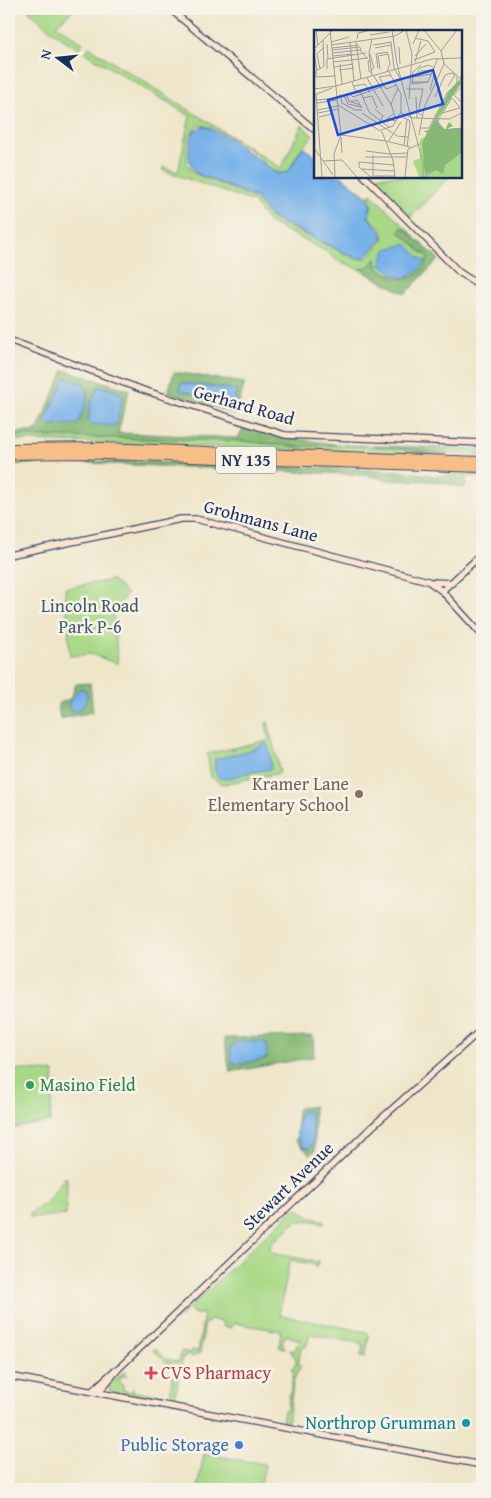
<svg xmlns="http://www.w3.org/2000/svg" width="491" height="1498" font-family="'Gentium Book Plus',serif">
	<rect width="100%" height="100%" fill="#f7f3e8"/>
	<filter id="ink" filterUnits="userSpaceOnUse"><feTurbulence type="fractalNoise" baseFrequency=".02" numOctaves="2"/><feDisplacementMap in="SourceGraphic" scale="10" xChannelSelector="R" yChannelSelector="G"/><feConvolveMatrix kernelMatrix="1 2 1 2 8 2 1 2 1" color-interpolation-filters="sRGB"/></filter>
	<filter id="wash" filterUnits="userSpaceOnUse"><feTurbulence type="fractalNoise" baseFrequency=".0096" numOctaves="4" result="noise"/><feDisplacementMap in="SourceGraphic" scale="20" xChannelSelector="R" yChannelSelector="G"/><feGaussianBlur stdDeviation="1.12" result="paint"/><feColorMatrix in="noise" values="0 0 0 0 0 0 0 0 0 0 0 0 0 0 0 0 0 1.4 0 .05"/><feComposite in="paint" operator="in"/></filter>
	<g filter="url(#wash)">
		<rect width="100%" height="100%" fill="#efe6ca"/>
		<path fill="#a8d987" stroke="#628472" d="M 27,9 L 74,9 L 56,25 L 83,43 L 78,49 L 49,29 Z
			M 89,47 L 281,168 L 302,125 L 313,136 L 300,150 L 288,172 C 283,173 278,173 273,171 C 267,168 263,162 259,157 C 248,147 219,129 205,126 C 189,121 184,155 188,165 C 190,169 193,172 196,174 L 256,199 L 270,218 L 356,259 L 367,258 L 384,238 L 382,230 L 369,217 L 372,204 L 367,195 L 371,198 L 370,193 L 415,237 L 402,228 L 419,251 L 429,257 C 423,284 394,281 377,267 L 376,259 L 366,268 L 359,269 L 336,260 L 326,251 L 268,222 L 254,202 L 162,170 L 163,167 L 178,172 L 190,116 L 84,52 Z
			M 369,176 L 450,176 L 411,217 Z
			M 9,436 L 245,441 L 297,447 L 340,445 L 379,447 L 448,455 L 9,440 Z
			M 112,580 L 127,594 L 113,611 L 118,664 L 91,654 L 70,656 L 65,588 Z
			M 268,722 L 280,773 L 223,784 L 211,777 L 207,754 L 269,740 L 266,723 Z
			M 11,1069 L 54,1072 L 50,1122 L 13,1128 L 9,1125 L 9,1075 Z
			M 64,1178 L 67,1178 L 66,1215 L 30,1218 L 30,1214 L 48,1201 Z
			M 296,1207 L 311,1218 L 324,1220 L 325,1223 L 303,1220 L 302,1222 L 298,1220 L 270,1245 L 271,1253 L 318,1262 L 319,1260 L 316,1268 L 315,1265 L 290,1260 L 279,1315 L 367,1332 L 369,1336 L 365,1357 L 361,1356 L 363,1344 L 310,1334 L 307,1345 L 301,1348 L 298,1365 L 301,1366 L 294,1379 L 288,1422 L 282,1421 L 284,1410 L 287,1410 L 294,1371 L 291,1370 L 292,1367 L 295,1366 L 296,1359 L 290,1350 L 294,1351 L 300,1340 L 286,1335 L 282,1342 L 285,1348 L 279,1347 L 281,1331 L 234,1323 L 232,1328 L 223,1326 L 223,1322 L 210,1319 L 208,1323 L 205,1323 L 200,1353 L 191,1357 L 191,1355 L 187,1354 L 186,1357 L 183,1357 L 175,1397 L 178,1401 L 185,1399 L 184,1402 L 170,1401 L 173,1370 L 171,1363 L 168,1364 L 153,1350 L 155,1348 L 166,1359 L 179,1362 L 181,1351 L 191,1353 L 192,1350 L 198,1351 L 204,1314 L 195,1314 L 188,1309 L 174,1322 Z
			M 124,1372 L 127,1376 L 125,1375 L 119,1380 L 123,1386 L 123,1390 L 132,1392 L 133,1389 L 134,1392 L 164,1395 L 164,1398 L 159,1400 L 111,1392 L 108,1385 Z
			M 204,1454 L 265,1464 L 260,1489 L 197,1489 Z"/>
		<path fill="#86b974" stroke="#507469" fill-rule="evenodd" d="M 402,227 L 439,259 L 405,294 L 359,269 L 366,268 L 376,258 L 377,267 C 383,272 394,279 402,279 C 413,280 428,267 428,257 L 399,232 Z
			M 64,370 L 129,390 L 118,433 L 120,433 L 238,438 L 246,424 L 285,437 L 340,445 L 482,449 L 482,457 L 379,447 L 340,445 L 297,447 L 245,441 L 9,436 L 9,433 L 37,431 Z
			M 174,372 L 245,383 L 235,414 L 168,392 ZM 186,383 L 235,390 L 231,405 L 180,390 Z
			M 24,461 L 150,462 L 358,469 L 400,471 L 439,476 L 454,473 L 482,474 L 482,477 L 466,476 L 466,486 L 463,489 L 457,486 L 433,481 L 385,480 L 372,476 L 344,474 L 64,462 L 9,465 L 9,462 Z
			M 90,683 L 93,712 L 60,719 L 58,704 L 71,698 L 76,684 Z
			M 313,1036 L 314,1057 L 230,1072 L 224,1038 Z
			M 314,1106 L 315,1151 L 309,1154 L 295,1140 L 296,1138 L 299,1140 L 297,1135 L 297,1110 L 299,1108 Z"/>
		<path fill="#78b2e9" stroke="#4a70a4" d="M 204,126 L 232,140 L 277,174 L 288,172 L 303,147 L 315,156 L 315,176 L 341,176 L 365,195 L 371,204 L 368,217 L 380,230 L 383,238 L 364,258 L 356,258 L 271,217 L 257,198 L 196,173 C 185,160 189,146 194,131 Z
			M 406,244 L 421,259 L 426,261 L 419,270 L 404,278 L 393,274 L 380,264 L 387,249 Z
			M 65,378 L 84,384 C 91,397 83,411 78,424 L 50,426 L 45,422 Z
			M 181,383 L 229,389 L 236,390 L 235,400 L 231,405 L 180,390 Z
			M 98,387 L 108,388 L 123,395 L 116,426 L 92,424 L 88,421 L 90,405 Z
			M 79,689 L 84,689 L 87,694 L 85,705 L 76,711 L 70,710 L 69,702 Z
			M 266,743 L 270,752 L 271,769 C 263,771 255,771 247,773 C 230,777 212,789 215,759 L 251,750 Z
			M 238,1041 L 266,1042 L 267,1058 L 242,1064 L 233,1063 L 230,1047 Z
			M 308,1110 L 311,1114 L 313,1141 L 310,1149 L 302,1146 L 297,1135 L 299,1113 Z"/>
	</g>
	<g filter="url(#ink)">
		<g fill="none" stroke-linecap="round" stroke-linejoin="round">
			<g stroke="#3b4a6e" stroke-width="8">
				<path id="secondary" d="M 170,9 L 315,130
					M 364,176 L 459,272 L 482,287
					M 9,340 L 143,390 L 285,435 L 482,443
					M 9,555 L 181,519 L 196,519 L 428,581 L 442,591 L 482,635
					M 432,582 L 452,583
					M 442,591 L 482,554
					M 9,1376 L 482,1465
					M 92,1391 L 115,1370
					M 98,1393 L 119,1368 L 373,1126 L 482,1029"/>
			</g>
			<g stroke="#3b4a6e" stroke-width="10">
				<path id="highway" d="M 9,448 L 102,447 L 482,461
					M 9,455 L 77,454 L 482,468"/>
			</g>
			<use href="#secondary" stroke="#fce5cf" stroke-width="5.5"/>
			<use href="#highway" stroke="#f7be87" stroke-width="8"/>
		</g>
	</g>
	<circle fill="#8d6e63" stroke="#f7f3e8" stroke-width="2" cx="359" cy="794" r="5"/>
	<circle fill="#2e9e5b" stroke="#f7f3e8" stroke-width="2" cx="30" cy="1085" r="5"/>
	<path fill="#e0444e" stroke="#f7f3e8" stroke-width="2" d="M148.5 1365.5h5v5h5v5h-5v5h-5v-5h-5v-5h5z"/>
	<circle fill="#0f9aa8" stroke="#f7f3e8" stroke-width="2" cx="466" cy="1423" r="5"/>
	<circle fill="#3f7fe0" stroke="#f7f3e8" stroke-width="2" cx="239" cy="1445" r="5"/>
	<g text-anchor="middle" stroke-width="5" stroke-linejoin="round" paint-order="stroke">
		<rect fill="#f7f3e8" stroke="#5d6a87" stroke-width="1" x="216" y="446.5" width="60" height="27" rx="4"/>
		<g font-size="16" font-weight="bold" fill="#1b2f5e">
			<text x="246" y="466">NY 135</text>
		</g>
		<g font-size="18" fill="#1b2f5e" stroke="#f7f3e8">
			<text transform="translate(244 405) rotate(16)" y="6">Gerhard Road</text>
			<text transform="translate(261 521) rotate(15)" y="6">Grohmans Lane</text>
			<text transform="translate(288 1186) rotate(-44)" y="6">Stewart Avenue</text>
		</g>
		<g font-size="18" fill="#3e5a68" stroke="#f7f3e8">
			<text x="90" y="612">Lincoln Road<tspan x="90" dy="21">Park P-6</tspan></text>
		</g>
		<g font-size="18" fill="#785e54" stroke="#f7f3e8" text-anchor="end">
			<text x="349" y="790">Kramer Lane<tspan x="349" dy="21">Elementary School</tspan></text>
		</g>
		<g font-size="18" fill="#27864d" stroke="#f7f3e8" text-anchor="start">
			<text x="40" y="1091">Masino Field</text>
		</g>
		<g font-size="18" fill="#be3a42" stroke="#f7f3e8" text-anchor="start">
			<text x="161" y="1379">CVS Pharmacy</text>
		</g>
		<g font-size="18" fill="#0d838f" stroke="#f7f3e8" text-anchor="end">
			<text x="456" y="1429">Northrop Grumman</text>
		</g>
		<g font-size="18" fill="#366cbe" stroke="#f7f3e8" text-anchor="end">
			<text x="229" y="1451">Public Storage</text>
		</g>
	</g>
	<g transform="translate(314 30)">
		<rect width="148" height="148" fill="#efe6ca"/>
		<path d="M 146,49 L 122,96 L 131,100 L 147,98 L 147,147 L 105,147 L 99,131 L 106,128 L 106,109 L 111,107 L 134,62 Z" fill="#a8d987"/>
		<path d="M 146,49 L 147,54 L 122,89 L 131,100 L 135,92 L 139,96 L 132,99 L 147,98 L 147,123 L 131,135 L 129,144 L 122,140 L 111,144 L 108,113 L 113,103 L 110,101 L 115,100 L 135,62 Z" fill="#86b974"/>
		<path fill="none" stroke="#9a9d9f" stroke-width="1" d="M 2,0 L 4,15M 16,0 L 27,105 L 20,124 L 21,147M 78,0 L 83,34 L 109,133 L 109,147M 92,0 L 98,24 L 95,69M 56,5 L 75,2M 43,9 L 44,3 L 53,1M 9,10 L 10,36 L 2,41 L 2,47 L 21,46M 17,12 L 35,7M 42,12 L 47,49M 36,13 L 40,51M 77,13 L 80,38 L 87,50M 13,14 L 14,29M 99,14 L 105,0M 17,15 L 81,6 L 91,0M 59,15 L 78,12M 85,17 L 86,34M 18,18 L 45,15M 61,18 L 77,15M 0,19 L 18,1M 18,20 L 46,17 L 47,21M 127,21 L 143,0M 18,23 L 46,20 L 53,28M 0,24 L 3,40M 56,24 L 60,38 L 57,40M 19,26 L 39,24M 101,26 L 112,14M 56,30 L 54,31 L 55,41 L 58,43M 100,30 L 121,22 L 114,11 L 101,8M 19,32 L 54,28M 101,32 L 107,11M 129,33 L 148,50M 26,34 L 28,54M 107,35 L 99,42 L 98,54 L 114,52M 20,37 L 39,34M 64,38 L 62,24 L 73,22 L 74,24M 6,39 L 3,24 L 10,17M 13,39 L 13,29 L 52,23M 66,39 L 64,26 L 74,24M 25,40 L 40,38M 73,42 L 76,34 L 74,24M 77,45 L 65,47 L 72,59 L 83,55M 58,46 L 55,23 L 58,9M 60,46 L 77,75M 99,47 L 117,44M 101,47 L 106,38 L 115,35 L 120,38M 105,47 L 107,41 L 119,40M 53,48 L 69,76M 38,52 L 42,62 L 47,63 L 55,82 L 76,98M 98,52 L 114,52M 114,52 L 124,28M 40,56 L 51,54 L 56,63M 148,56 L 140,65 L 148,73M 0,59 L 22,56 L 118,29 L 148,28M 93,59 L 109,59 L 104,83 L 108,85M 116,60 L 120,45M 35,63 L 39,67 L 70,56M 2,64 L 8,147M 26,64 L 28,73 L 41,80 L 48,80M 32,64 L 35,71 L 46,75M 0,65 L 18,58M 30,65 L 34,74 L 47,77M 102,67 L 103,88M 121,67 L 131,45 L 138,43 L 141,45 L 134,56M 49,68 L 58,66 L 63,78M 3,70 L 23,68M 36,72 L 43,70 L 48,78M 3,73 L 23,70M 24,75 L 68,102 L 79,130 L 81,147M 61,79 L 69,86 L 66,92M 4,80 L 24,76M 4,83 L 24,79M 48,83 L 83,106 L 94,107M 87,83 L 99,88 L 135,89 L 148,83M 128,83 L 146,78 L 140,70M 79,84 L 73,89 L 82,91M 127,85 L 138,68 L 140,70M 5,87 L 17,84 L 18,79M 81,87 L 77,74 L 84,58M 88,87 L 95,90 L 96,94 L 93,117M 125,89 L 122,96 L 131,100 L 148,98M 106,98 L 115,98 L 133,63 L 143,53 L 143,47M 67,100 L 79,96 L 87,82 L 87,64 L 75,42M 27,105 L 72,111M 105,105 L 110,78 L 130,34 L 127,21 L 110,0M 27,107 L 28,123M 72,111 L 96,117M 74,112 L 87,92M 90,116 L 93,89M 0,118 L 19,145M 52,121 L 76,124M 76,124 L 93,123M 51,127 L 93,127M 9,131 L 28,130 L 43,147M 48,139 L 80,141M 60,146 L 81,146M 57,147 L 45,137 L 45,132 L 80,135M 59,147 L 59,125M 91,147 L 94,119 L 106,114M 110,147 L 134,131"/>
		<path fill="#1d4ed8" fill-opacity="0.15" stroke="#1d4ed8" stroke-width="2.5" d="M 119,40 L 129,74 L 24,105 L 14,70 Z"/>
		<rect width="148" height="148" fill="none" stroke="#1b2f5e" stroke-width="2.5"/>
	</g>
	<rect width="491" height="1498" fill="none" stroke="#f7f3e8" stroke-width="30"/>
	<g transform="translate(58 58) rotate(286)" stroke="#f7f3e8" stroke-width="4" paint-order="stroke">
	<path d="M0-4L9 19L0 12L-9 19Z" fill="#1b2f5e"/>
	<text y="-8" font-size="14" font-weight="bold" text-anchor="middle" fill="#1b2f5e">N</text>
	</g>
</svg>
